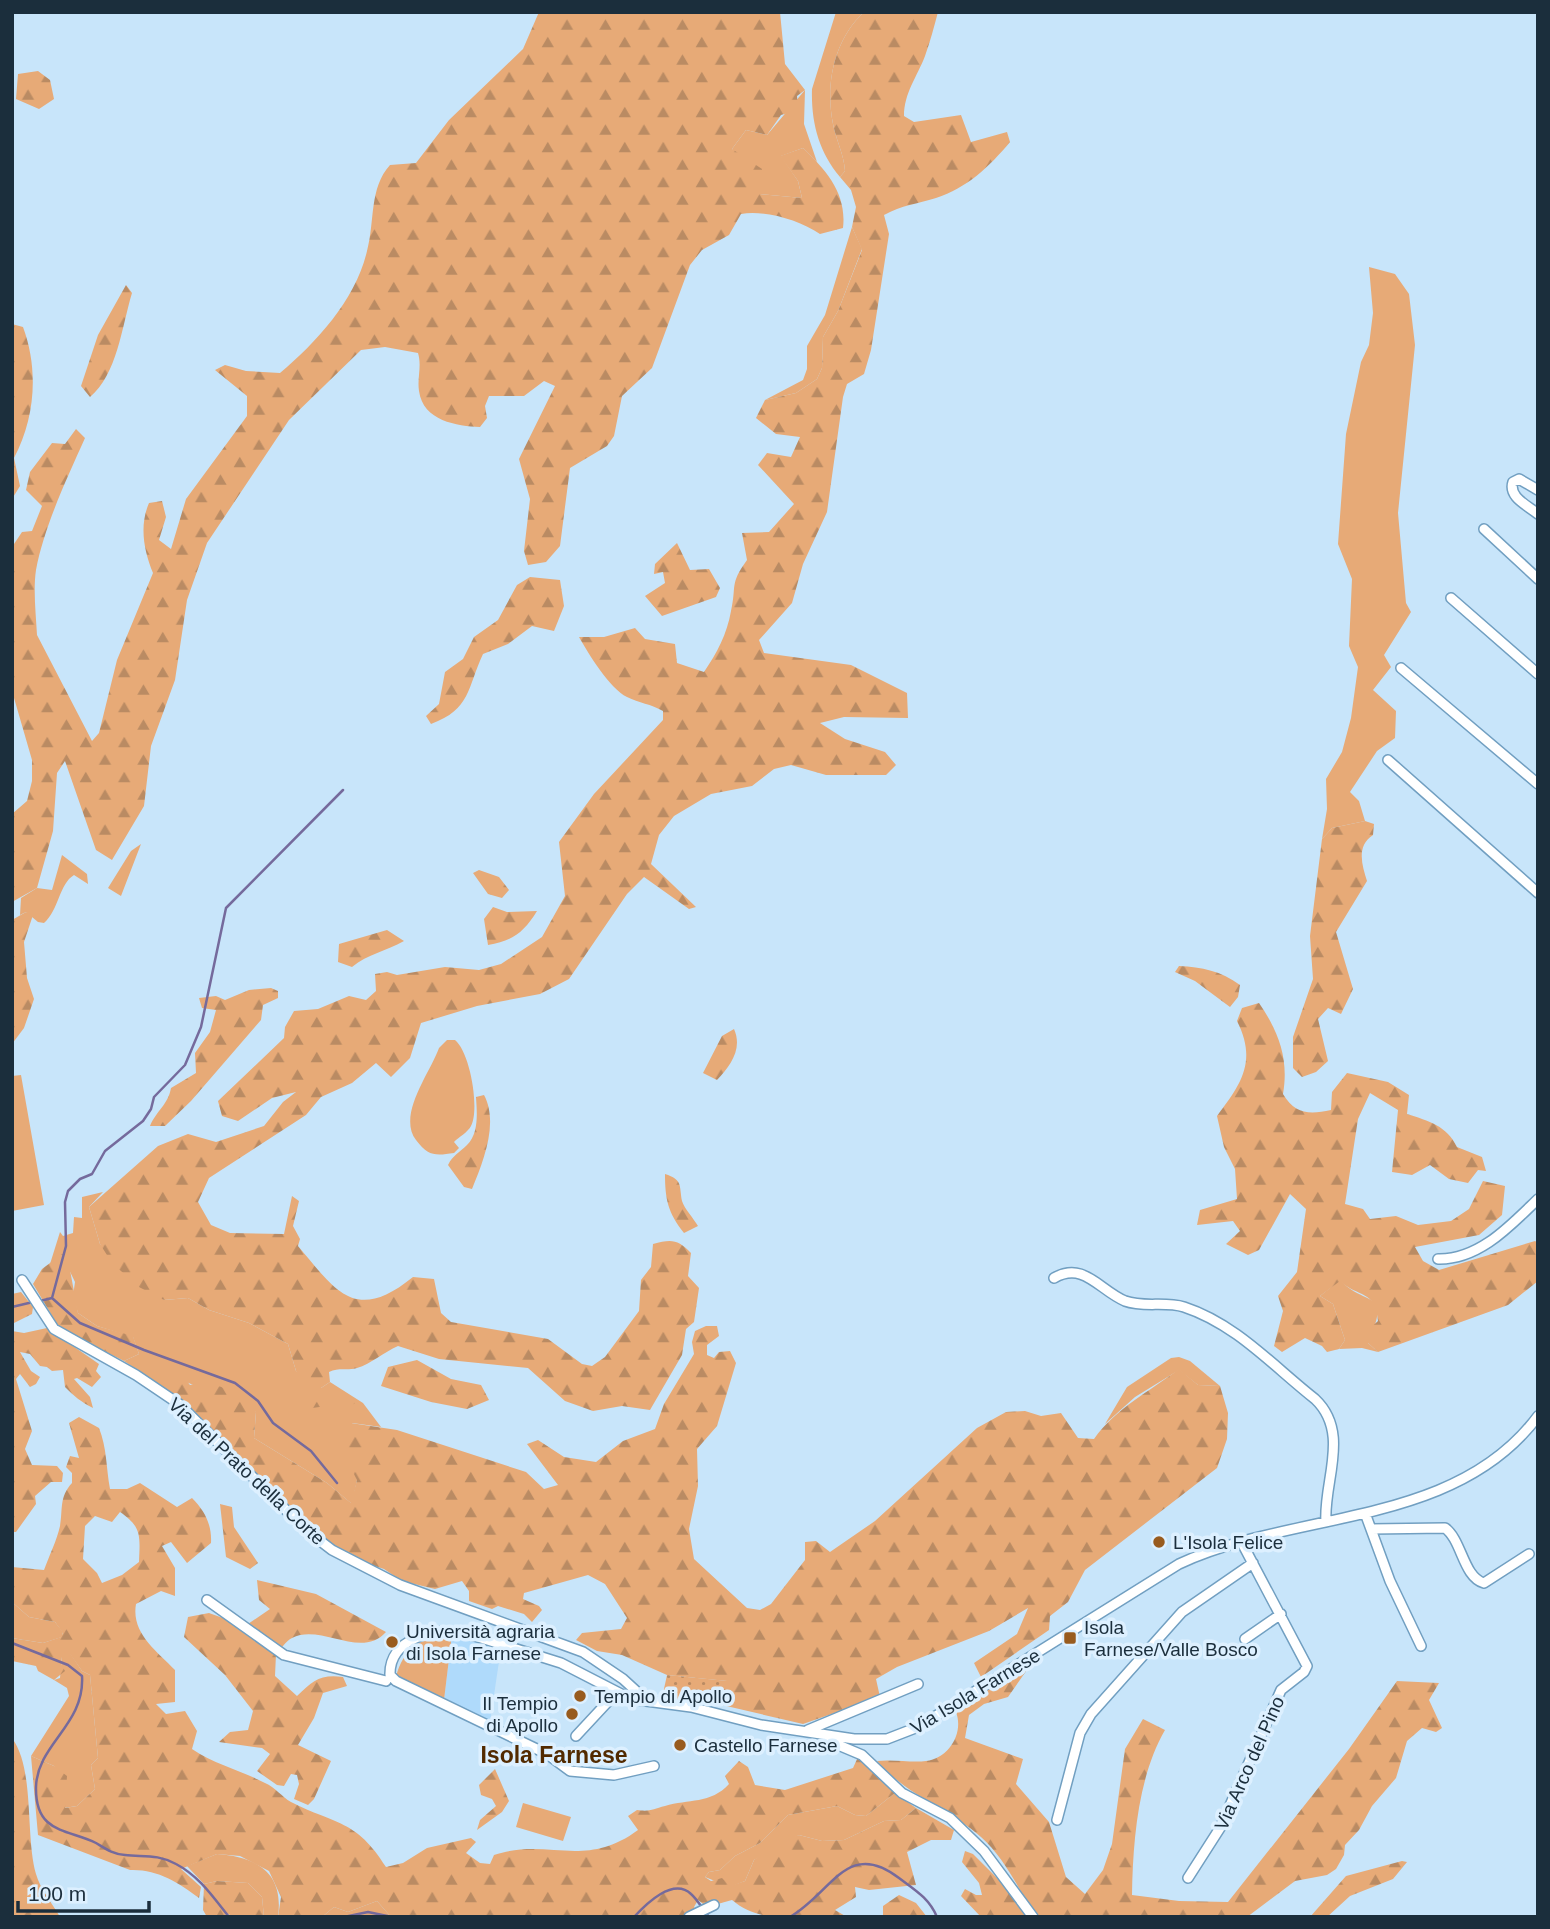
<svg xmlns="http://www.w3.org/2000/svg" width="1550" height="1929" font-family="Arial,sans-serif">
	<defs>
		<pattern id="forest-firs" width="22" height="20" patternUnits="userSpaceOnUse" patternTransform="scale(1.75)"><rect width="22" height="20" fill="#e7aa77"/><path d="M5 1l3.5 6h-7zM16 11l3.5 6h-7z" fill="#ba8b63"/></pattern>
		<pattern id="garden-dots" width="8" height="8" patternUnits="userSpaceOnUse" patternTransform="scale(1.75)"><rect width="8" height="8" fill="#e7aa77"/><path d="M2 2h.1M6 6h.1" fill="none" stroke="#ba8b63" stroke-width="1.8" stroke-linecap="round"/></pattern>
	</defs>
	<rect width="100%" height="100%" fill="#c8e5fa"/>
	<path fill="#afdafb" d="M 452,1634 L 501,1648 L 490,1722 L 444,1700 Z"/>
	<path fill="#e7aa77" d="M 836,12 L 864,12 C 834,40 825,84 833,124 C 836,140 844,154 845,171 L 840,177 C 819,152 811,123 812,89 Z
		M 805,90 L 804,124 L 817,162 L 803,148 L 781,156 L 798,181 L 802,198 L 760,194 L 732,149 L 746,130 L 767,135 Z
		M 852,227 L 862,249 L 838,311 L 823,337 L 822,368 L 817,379 L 796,393 L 765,400 L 803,380 L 807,369 L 807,346 L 825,315 Z
		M 1369,267 L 1395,274 L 1409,294 L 1415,345 L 1398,513 L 1406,603 L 1411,612 L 1384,655 L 1391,667 L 1373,690 L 1396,711 L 1395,738 L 1377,751 L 1350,792 L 1359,801 L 1365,821 L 1332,828 L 1322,839 L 1327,809 L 1326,779 L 1342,752 L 1351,718 L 1358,667 L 1349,646 L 1352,579 L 1338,544 L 1346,434 L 1361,362 L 1369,345 L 1373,313 Z
		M 141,844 L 121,896 L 108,888 L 131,851 Z
		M 62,855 L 87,874 L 88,884 L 74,875 C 59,884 59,910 44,923 L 38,922 L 26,912 L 20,915 L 21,898 L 37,888 L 52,890 Z
		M 447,1040 L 455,1040 C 470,1052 480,1109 471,1126 C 468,1132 459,1137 454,1142 L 459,1148 L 454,1153 C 435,1156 428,1156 416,1140 C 397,1115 430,1073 439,1048 Z
		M 21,1075 L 44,1205 L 12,1211 L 12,1076 Z
		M 103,1192 L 89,1207 L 100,1244 L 164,1300 L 188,1298 L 209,1310 L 249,1323 L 288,1344 L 296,1371 L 321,1388 L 330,1382 L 363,1403 L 381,1427 L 352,1423 L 357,1480 L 352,1504 L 327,1483 L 254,1438 L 256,1412 L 170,1375 L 170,1392 L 124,1361 L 139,1354 L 133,1337 L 97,1326 L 78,1313 L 73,1296 L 75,1282 L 62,1255 L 50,1264 L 60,1232 L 63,1236 L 73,1233 L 74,1217 L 82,1218 L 82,1197 Z
		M 1340,1280 C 1366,1308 1392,1288 1368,1343 L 1378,1352 L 1362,1348 L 1339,1349 L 1345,1340 L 1333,1304 L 1320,1296 Z
		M 1179,1357 L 1190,1361 L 1220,1386 L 1198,1385 L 1179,1370 L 1135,1397 L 1105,1424 L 1127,1387 L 1171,1358 Z
		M 12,1602 L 29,1617 L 55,1622 L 63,1632 L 62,1637 L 43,1643 L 12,1638 Z
		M 452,1634 L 444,1700 L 396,1677 C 403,1648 423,1636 452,1634 Z
		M 70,1653 L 82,1671 L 90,1675 L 98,1758 L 91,1765 L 95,1789 L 77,1806 L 64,1808 L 64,1790 L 54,1766 L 31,1756 L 69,1696 L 67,1688 L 54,1680 L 60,1678 L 62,1656 Z
		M 895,1793 L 916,1808 L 901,1820 L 884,1821 L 844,1840 L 822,1841 L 799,1835 L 754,1860 L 745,1881 L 730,1887 L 705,1877 L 709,1872 L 720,1870 L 735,1856 L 760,1843 L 788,1815 L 837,1806 L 855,1815 L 866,1816 Z
		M 523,1803 L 571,1817 L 563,1841 L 516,1827 Z
		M 217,1854 C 258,1857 284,1873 278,1917 L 264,1917 L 262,1897 L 248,1883 L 217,1881 L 204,1884 L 187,1866 Z
		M 377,1901 L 391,1917 L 322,1917 L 334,1907 L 348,1912 Z"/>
	<path fill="url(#forest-firs)" fill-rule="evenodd" d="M 539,12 L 780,12 L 785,64 L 805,90 L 797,96 L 798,110 L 781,115 L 767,135 L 746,130 L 732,149 L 762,169 L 760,194 L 802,198 L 798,181 L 780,156 L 803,148 C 827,171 847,194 843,228 L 820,234 C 799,220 765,210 741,214 L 729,235 L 702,250 L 690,265 L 652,368 L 622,396 L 614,436 L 607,446 L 570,468 L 560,546 L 546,562 L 528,565 L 524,551 L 530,499 L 519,459 L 555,386 L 544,381 L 524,396 L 489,396 L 485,406 L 487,418 L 480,427 C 457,426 423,421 419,391 C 417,378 422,366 418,353 L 385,347 L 361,350 L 289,420 L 207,543 L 187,600 L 175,680 L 151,746 L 144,806 L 112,860 L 96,850 L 65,761 L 57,773 L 53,831 L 37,888 L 12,902 L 12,814 L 27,801 L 32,781 L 32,760 L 12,691 L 12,547 L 22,532 L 32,531 L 42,506 L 26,490 L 30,472 L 52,443 L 65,444 L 76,429 L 85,438 C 67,478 44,527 36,570 C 33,590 36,615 37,635 L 92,741 L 99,733 L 117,660 L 153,573 C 144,551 139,526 149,503 L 162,501 L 166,517 L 159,540 L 171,549 L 186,499 L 247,416 L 247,396 L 215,370 L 225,365 L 246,371 L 280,373 C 317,342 356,299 367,251 C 375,221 369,188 390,165 L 416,163 L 449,120 L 523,49 Z
		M 864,12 L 938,12 C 934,27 930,42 925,56 C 917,77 904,93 904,116 L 914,122 L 961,115 L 971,142 L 1007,132 L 1010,142 C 989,167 967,188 936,198 C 917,204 902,205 884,215 L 889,234 L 871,350 L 864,374 L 847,384 L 843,397 L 827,512 L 803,564 L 792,603 L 759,640 L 764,653 L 851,665 L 907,693 L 908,718 L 844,717 L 820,723 L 845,739 L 885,752 L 896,765 L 886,775 L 826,775 L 791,765 L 774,769 L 752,786 L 711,794 L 674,816 L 659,835 L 651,864 L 696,907 L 689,909 L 644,877 L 627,894 L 569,979 L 540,994 L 477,1006 L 421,1023 L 410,1058 L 391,1077 L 376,1063 L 352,1083 L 321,1097 L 306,1115 L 209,1178 L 198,1202 L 211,1225 L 230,1233 L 284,1234 L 292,1196 L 299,1201 L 293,1226 L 300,1239 L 298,1246 C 336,1291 355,1324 413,1277 L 434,1279 L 441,1313 L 451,1322 L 548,1339 L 582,1364 L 592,1366 L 605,1357 L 639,1311 L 641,1280 L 651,1267 L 653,1244 C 671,1239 678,1239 691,1253 L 688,1276 L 699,1288 L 694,1322 L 686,1329 L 682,1355 L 650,1410 L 622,1406 L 593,1411 L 565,1401 L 528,1368 L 439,1359 L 398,1346 C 384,1352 371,1364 357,1368 C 347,1371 339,1367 329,1372 L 330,1382 L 321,1388 L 307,1388 L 296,1371 L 288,1344 L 249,1323 L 209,1310 L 188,1298 L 164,1300 L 139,1287 L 112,1263 L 100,1244 L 89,1207 L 158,1146 L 188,1134 L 216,1142 L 264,1126 L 283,1102 L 296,1092 L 272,1098 L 238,1121 L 222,1116 L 218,1101 L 284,1038 L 285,1027 L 294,1011 L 318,1009 L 349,996 L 366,1000 L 376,991 L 375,974 L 387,972 L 397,975 L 445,967 L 479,970 L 501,964 L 542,937 L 565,896 L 559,842 L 594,794 L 663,720 L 663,711 C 651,704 639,703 627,697 C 610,689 588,653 579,637 L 604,637 L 635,628 L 645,639 L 675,644 L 677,663 L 704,672 C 717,653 727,634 731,611 C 737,585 729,585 747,560 L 742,533 L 769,532 L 794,504 L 758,465 L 767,453 L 791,457 L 800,437 L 776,434 L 756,418 L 765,400 L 796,393 L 817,379 L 822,368 L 823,337 L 838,311 L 862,250 L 852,227 L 856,207 L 851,190 L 840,177 L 845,171 C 844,154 836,140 833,124 C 825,84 834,40 864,12 Z
		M 38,71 L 50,80 L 54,99 L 39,109 L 16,99 L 18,74 Z
		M 126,285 L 132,293 C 122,326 117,375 90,397 L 81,386 L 98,335 Z
		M 12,324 L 23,327 C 39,370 35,418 14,458 L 20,486 L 12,499 Z
		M 677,543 L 690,570 L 709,569 L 720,588 L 716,597 L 662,616 L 645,596 L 665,583 L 663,572 L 654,574 L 655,564 Z
		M 530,577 L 560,580 L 564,606 L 554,631 L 532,626 L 508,644 L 483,654 C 467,688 471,709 431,724 L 426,716 L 439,704 L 445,672 L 463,659 L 474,637 L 498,620 L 517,585 Z
		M 1365,821 L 1374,824 L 1373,835 C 1356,846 1362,865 1367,881 L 1336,932 L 1353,989 L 1341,1014 L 1328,1008 L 1318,1019 L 1328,1061 L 1316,1072 L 1302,1077 L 1293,1068 L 1293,1037 L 1313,979 L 1310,936 L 1322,839 L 1332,828 Z
		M 479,870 L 499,877 L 509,890 L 502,898 L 488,894 L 473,873 Z
		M 493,907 L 507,912 L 537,911 C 524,932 513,941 488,945 L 484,919 Z
		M 26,912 L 33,915 L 24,942 L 27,978 L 34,999 L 24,1028 L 12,1044 L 12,920 Z
		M 387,930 L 404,941 C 386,951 368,954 352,967 L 338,962 L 339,944 Z
		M 1179,966 C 1202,967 1221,971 1240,985 L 1238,997 L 1230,1007 L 1195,981 L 1175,972 Z
		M 271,988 L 278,991 L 278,998 L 263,1005 L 261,1020 L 191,1101 L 165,1126 L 150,1126 C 156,1111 168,1105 171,1088 L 196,1073 L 195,1053 L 210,1032 L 216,1010 L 202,1008 L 199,998 L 216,996 L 225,1000 L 249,990 Z
		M 1259,1003 C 1279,1032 1289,1059 1283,1094 C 1295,1114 1309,1115 1331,1110 L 1332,1092 L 1347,1073 L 1388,1082 L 1409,1095 L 1407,1114 C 1429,1121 1447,1126 1457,1147 L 1482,1157 L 1486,1171 L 1478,1170 L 1468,1183 L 1449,1179 L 1430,1165 L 1412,1175 L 1392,1172 L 1398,1110 L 1370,1093 L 1358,1119 L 1345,1204 L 1363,1209 L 1370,1219 L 1396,1216 L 1418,1225 L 1451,1221 L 1469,1209 L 1483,1181 L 1505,1186 L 1502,1215 L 1479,1235 L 1415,1247 L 1423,1261 L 1439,1270 L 1535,1241 L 1538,1243 L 1538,1281 L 1508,1305 L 1378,1352 L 1368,1343 L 1365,1333 L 1378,1321 C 1375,1289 1358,1298 1340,1281 L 1320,1296 L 1333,1304 L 1345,1340 L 1339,1349 L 1327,1352 L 1322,1346 L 1305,1338 L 1282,1352 L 1274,1346 L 1283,1311 L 1278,1296 L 1297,1272 L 1306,1209 L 1290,1194 L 1259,1250 L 1248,1255 L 1226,1244 L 1240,1231 L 1233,1221 L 1197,1225 L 1200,1210 L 1237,1199 L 1235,1169 L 1224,1147 L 1217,1116 C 1242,1083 1257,1061 1237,1021 L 1242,1008 Z
		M 734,1029 C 743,1049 730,1066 717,1080 L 703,1073 L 722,1036 Z
		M 484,1095 C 499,1123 483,1162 472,1189 L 464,1187 L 448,1165 C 453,1155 459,1153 467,1145 C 479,1133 477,1113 476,1097 Z
		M 665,1174 C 683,1180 679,1185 682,1201 C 684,1208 694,1219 698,1226 L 684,1233 C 668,1213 665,1199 665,1174 Z
		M 62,1254 L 74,1257 L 70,1270 L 78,1313 L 97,1326 L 133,1336 L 139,1354 L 124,1361 L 60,1329 L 33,1284 L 42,1269 Z
		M 21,1292 L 33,1307 L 32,1314 L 12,1324 L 12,1294 Z
		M 706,1326 L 717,1326 L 719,1336 L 707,1345 L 707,1355 L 714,1358 L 719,1352 L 730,1351 L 736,1363 L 717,1426 L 697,1449 L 698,1486 L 689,1529 L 694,1559 L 747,1608 L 760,1610 L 771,1604 L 805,1560 L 805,1542 L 816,1541 L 830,1552 L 875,1521 L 977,1428 L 1006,1412 L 1025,1411 L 1041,1416 L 1061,1413 L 1078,1438 L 1094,1439 C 1116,1408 1149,1392 1179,1369 L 1198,1385 L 1220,1386 L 1228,1413 L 1227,1439 L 1217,1468 L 1085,1570 L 1068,1602 L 1050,1616 L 1049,1630 L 981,1677 L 974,1663 L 1017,1634 L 1028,1608 L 989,1631 L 897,1667 L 876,1679 L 880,1697 L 803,1724 L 722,1705 L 727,1681 L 667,1675 L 622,1655 L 597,1651 L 576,1640 L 582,1633 L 621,1629 L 627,1618 L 605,1584 L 588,1575 L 524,1593 L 523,1599 L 539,1606 L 542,1610 L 532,1622 L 524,1614 L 498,1606 L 492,1609 L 469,1601 L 469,1591 L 462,1581 L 435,1589 L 402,1581 L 384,1569 L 350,1558 L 315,1534 L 170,1392 L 170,1374 L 180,1372 L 190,1385 C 215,1379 239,1393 256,1412 L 254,1438 L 327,1483 L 351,1503 L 357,1480 L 339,1445 L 351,1423 L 397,1430 L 526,1472 L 544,1489 L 558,1485 L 527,1444 L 538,1440 L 564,1457 L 596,1462 L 623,1441 L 655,1429 L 664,1404 L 694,1354 L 692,1342 L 695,1331 Z
		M 47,1328 L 99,1364 L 96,1371 L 101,1377 L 92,1387 L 77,1378 L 74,1379 L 90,1397 L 93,1408 C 81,1402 74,1396 65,1387 L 63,1370 L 52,1371 L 47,1367 L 40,1366 L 30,1354 L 20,1352 L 31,1371 L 40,1377 L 36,1384 L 30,1387 L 20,1374 L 16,1379 L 32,1431 L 25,1449 L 32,1465 L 57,1466 L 63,1473 L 62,1482 L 51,1482 L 35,1496 L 36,1504 L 16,1532 L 12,1532 L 12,1331 L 24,1333 Z
		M 417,1360 L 451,1379 L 481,1385 L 489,1400 L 467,1409 L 431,1402 L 381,1386 L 388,1367 Z
		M 308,1393 L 336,1396 L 355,1403 L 345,1410 L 327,1406 L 312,1408 L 300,1398 Z
		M 79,1417 L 99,1428 C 107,1448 106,1467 110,1489 L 127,1489 L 140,1483 L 177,1507 L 192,1498 C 205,1511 212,1525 211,1543 L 187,1563 L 171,1542 L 162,1546 L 175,1568 L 175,1596 L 161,1591 L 136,1604 C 131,1633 156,1650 175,1670 L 175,1702 L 156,1704 L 166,1714 L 185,1711 L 197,1731 L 192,1749 C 216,1765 240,1770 265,1783 C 275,1787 282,1797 291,1802 C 336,1825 356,1819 386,1867 L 403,1863 L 427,1848 L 471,1838 L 476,1842 L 466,1853 L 480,1863 L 490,1864 L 494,1855 C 548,1837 584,1870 638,1830 L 628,1816 L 637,1810 C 650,1812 653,1809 665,1806 C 688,1799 711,1804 729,1784 L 725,1776 L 739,1761 L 748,1767 L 755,1785 L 785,1790 L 853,1768 L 858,1757 L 895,1793 L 866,1816 L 855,1815 L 837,1806 L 788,1815 L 760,1843 L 735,1856 L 720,1870 L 709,1872 L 705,1877 L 711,1881 L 722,1878 L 730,1886 L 745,1881 L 754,1860 L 777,1842 L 799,1835 L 822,1841 L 844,1840 L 884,1821 L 901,1820 L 916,1808 L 954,1830 L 951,1840 L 931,1840 L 907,1852 L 916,1885 L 869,1890 L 855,1887 L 856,1897 L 835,1910 L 847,1917 C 809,1917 762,1926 732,1900 L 707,1907 L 698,1900 L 694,1907 L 701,1917 L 391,1917 L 377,1901 L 348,1912 L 334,1907 L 322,1917 L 278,1917 L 281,1897 L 269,1871 L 240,1856 L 217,1854 L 181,1869 L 201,1887 L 199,1898 C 178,1882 157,1869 130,1870 L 38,1835 L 31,1756 L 54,1766 L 67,1776 L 65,1808 L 77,1806 L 95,1789 L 91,1765 L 98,1758 L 90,1675 L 82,1671 L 70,1654 L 62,1657 L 61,1664 L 65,1671 L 54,1680 L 38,1671 L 36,1666 L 12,1661 L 12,1638 L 43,1643 L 61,1637 L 63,1633 L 55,1622 L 29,1617 L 12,1602 L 12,1567 L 44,1570 C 49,1556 57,1540 60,1526 C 63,1509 59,1497 72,1483 L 72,1473 L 66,1467 L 70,1456 L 79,1458 L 69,1423 ZM 120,1512 C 142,1527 140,1536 139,1562 L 122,1575 L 102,1583 L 97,1573 L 83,1559 L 85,1526 L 95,1516 L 112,1522 Z
		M 220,1504 L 232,1507 L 234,1527 L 258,1563 L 250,1569 L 226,1557 Z
		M 257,1580 L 316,1594 L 386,1632 C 361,1660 321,1623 292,1638 C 286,1641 281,1649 276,1654 L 275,1676 L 297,1696 C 313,1681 320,1674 343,1677 L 347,1686 L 323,1693 L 314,1718 L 298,1745 L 331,1761 L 314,1799 L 308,1805 L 294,1799 L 299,1784 L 297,1775 L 291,1774 L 284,1786 L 277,1785 L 257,1771 L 270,1754 L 262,1748 L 219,1742 L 230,1732 L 248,1730 L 253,1711 L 225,1675 L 184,1637 L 188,1617 L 209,1613 L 245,1626 L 270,1609 L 259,1600 Z
		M 1029,1667 L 1008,1697 L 984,1704 L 969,1715 L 965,1738 L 1023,1759 L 1016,1784 L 1049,1822 L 1066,1877 L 1085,1894 L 1103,1870 L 1112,1844 L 1125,1749 L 1143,1719 L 1165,1730 C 1138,1777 1133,1840 1132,1895 L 1179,1901 L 1228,1902 L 1349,1749 L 1397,1681 L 1439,1683 L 1429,1700 L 1442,1728 L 1436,1732 L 1422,1728 L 1407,1741 L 1396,1778 L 1372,1806 L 1359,1830 L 1345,1845 L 1344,1855 L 1336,1869 L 1327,1875 L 1295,1881 L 1247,1917 L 1037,1917 C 1019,1891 1005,1858 981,1837 C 947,1807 907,1796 877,1761 C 894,1759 912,1763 926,1761 C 949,1758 964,1733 956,1712 L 972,1697 Z
		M 12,1738 C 35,1769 25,1835 36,1874 C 40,1889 53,1904 60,1917 L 12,1917 Z
		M 495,1769 L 509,1801 L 502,1812 L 477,1830 L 480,1820 L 496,1806 L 492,1799 L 481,1795 L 479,1785 Z
		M 965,1851 L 973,1854 L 1015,1896 L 1028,1917 L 981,1917 L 961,1896 L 965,1889 L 976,1895 L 982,1895 L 979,1883 L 962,1862 Z
		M 1402,1861 L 1407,1862 L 1393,1879 L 1350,1896 L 1327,1917 L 1310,1917 L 1346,1876 Z
		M 217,1881 L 248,1883 L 262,1897 L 264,1917 L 234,1917 L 226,1913 L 225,1917 L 207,1917 L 203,1910 L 204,1884 Z
		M 899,1895 L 916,1903 L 927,1917 L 883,1917 L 883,1906 Z"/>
	<path fill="url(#garden-dots)" d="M 667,1675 L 728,1681 L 722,1705 L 662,1698 Z"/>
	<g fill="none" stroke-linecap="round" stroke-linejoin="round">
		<path stroke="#756a9c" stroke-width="2.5" d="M 52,1298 L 66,1246 L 65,1202 L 68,1191 L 80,1179 L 92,1174 L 105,1151 L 143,1121 L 151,1109 L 154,1097 L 185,1065 L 201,1027 L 226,908 L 343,790
			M 40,1301 L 52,1298 L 80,1323 L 144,1350 L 235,1383 L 258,1401 L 273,1423 L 311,1451 L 337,1483
			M 12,1307 L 33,1302
			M 12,1643 L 68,1665 L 82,1676 C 85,1725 37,1744 36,1787 C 35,1834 68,1829 96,1843 C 106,1849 113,1854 125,1855 C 144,1857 158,1854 176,1864 C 199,1876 213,1897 229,1917
			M 344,1917 L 368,1912 L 392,1917
			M 634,1917 C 646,1904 673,1877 691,1894 C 698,1900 703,1910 709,1917
			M 790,1917 C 832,1893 847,1838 899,1878 C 915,1890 929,1898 937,1917"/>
		<g stroke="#719fc1" stroke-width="12">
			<path id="minor" d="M 1538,490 L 1519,479 L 1513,482 C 1508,497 1527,505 1538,514
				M 1484,529 L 1538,579
				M 1451,598 L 1538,674
				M 1401,668 L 1538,784
				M 1388,760 L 1538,893
				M 1438,1259 C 1479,1260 1510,1226 1538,1199
				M 1054,1278 C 1084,1261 1099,1290 1125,1301 C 1144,1308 1164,1301 1184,1307 C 1236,1324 1273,1366 1315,1399 C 1351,1433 1323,1482 1326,1522
				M 22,1280 L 54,1329 L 136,1375 L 179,1404 L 306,1530 L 332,1550 L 400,1585 L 583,1652 L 623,1679 L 647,1701
				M 1365,1513 L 1390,1581 L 1421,1646
				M 1371,1529 L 1445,1528 C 1462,1540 1463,1577 1484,1583 L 1529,1554
				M 207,1600 L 284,1655 L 386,1681
				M 1245,1639 L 1281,1614
				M 808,1730 L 918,1684
				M 576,1736 L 616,1693
				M 824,1739 L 862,1755 L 902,1793 L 950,1818 L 984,1851 L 1033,1917
				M 654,1766 L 614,1775 L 570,1771 L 547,1754 L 396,1681 L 390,1675 C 389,1638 435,1628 462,1632 L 561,1663 L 631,1699 L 691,1707 L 761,1725 L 854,1739 L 887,1739 L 918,1727 L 1179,1564 C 1294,1510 1455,1528 1538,1416
				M 1057,1820 L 1080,1733 L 1091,1714 L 1182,1612 L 1253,1563
				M 1188,1878 L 1220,1828 L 1281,1690 L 1304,1672 L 1307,1666 L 1242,1543
				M 689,1917 L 714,1905"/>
		</g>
		<use href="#minor" stroke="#fff" stroke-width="9"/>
	</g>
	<g fill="#985b1e" stroke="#ddf0ff" stroke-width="2.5">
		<circle cx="1159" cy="1542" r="7"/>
		<rect x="1063" y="1631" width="14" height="14" rx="3.5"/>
		<circle cx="392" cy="1642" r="7"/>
		<circle cx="580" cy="1696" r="7"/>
		<circle cx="572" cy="1714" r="7"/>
		<circle cx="680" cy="1745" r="7"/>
	</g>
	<g text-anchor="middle" stroke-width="7" stroke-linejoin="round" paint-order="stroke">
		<g font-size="19" fill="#1b2e3c" stroke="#ddf0ff">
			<text transform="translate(247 1471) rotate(43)" y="7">Via del Prato della Corte</text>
			<text transform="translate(975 1691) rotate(-31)" y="7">Via Isola Farnese</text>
			<text transform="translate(1249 1763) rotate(-66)" y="7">Via Arco del Pino</text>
		</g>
		<g font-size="19" fill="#1b2e3c" stroke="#ddf0ff" text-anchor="start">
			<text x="1173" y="1549">L'Isola Felice</text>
			<text x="1084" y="1634">Isola<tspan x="1084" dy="22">Farnese/Valle Bosco</tspan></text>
			<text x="406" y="1638">Università agraria<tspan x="406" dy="22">di Isola Farnese</tspan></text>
			<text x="594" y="1703">Tempio di Apollo</text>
			<text x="558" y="1710" text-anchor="end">Il Tempio<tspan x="558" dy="22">di Apollo</tspan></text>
			<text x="694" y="1752">Castello Farnese</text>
		</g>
		<g font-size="23" font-weight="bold" fill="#522a00" stroke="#ddf0ff">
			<text x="554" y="1763">Isola Farnese</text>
		</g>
	</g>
	<rect width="1550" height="1929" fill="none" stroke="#1b2e3c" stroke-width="28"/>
	<path d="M18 1901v10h131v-10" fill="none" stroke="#1b2e3c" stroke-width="3.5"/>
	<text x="28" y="1901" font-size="21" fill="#1b2e3c" stroke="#ddf0ff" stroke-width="5" paint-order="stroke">100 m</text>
</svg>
